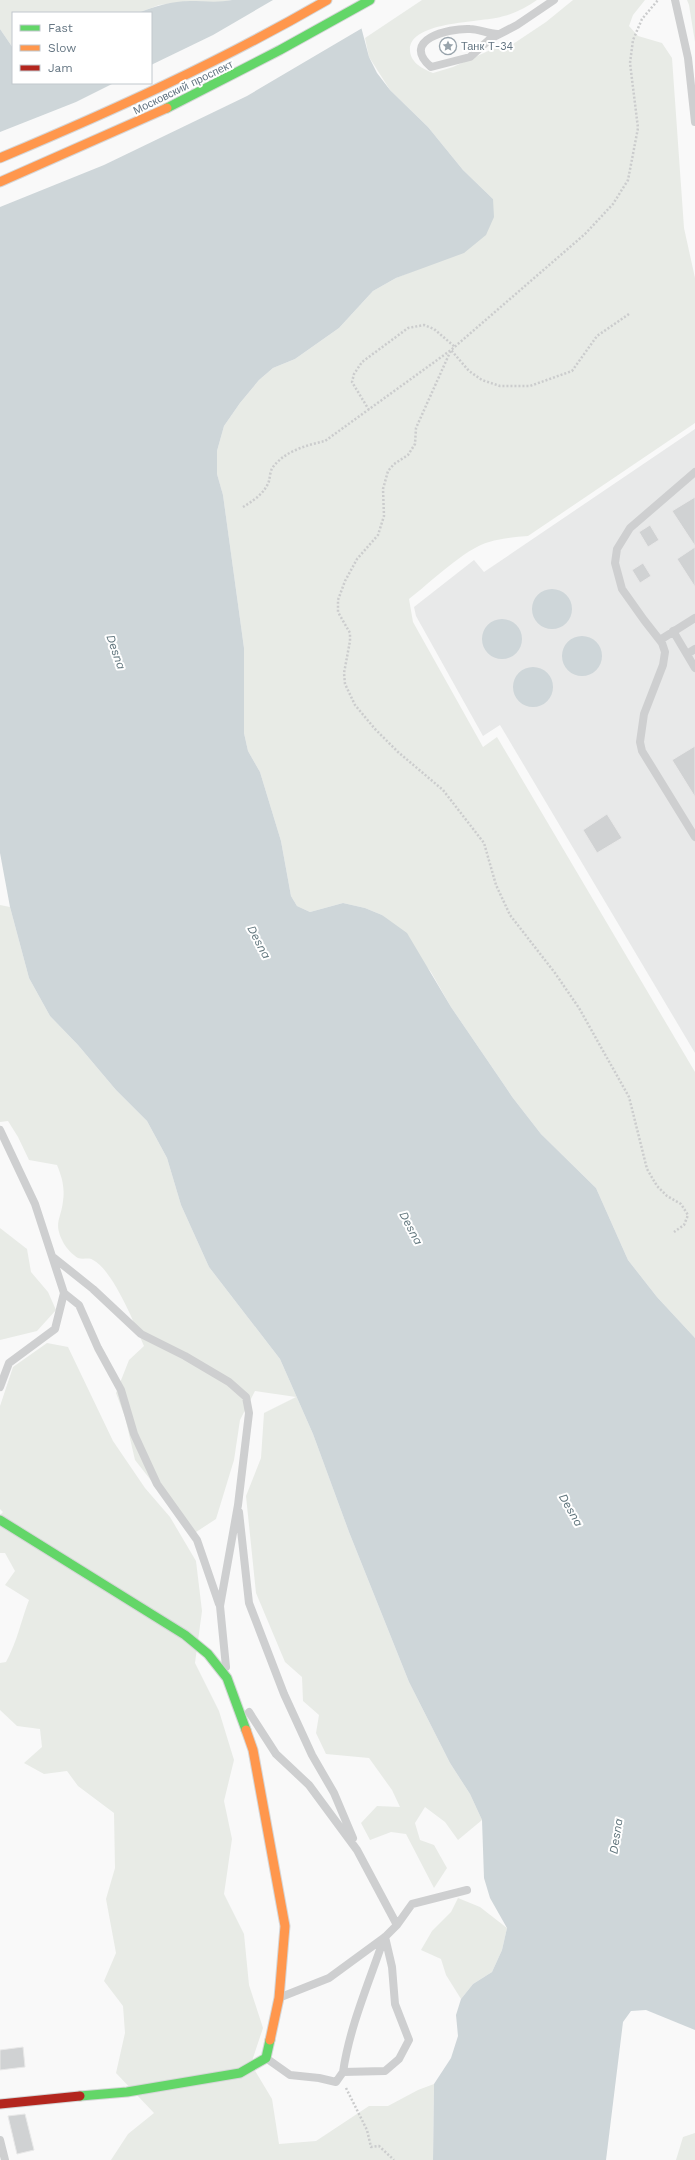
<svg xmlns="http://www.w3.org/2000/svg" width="695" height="2160" font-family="'Work Sans',sans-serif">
	<rect width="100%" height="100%" fill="#f9f9f9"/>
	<path fill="#e8e9e9" d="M 695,429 L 695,1053 L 500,725 L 483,736 L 416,616 L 414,607 L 474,560 L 484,572 Z"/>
	<path fill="#e8ebe6" d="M 0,0 L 232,0 L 217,3 L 190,1 L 159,5 L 138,13 L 13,13 L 13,48 L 0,29 Z
		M 422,0 L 537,0 C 527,7 516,13 504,16 C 484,23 408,20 410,51 C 411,63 423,69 433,73 L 453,67 L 508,42 L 510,46 L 546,22 L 573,0 L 645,0 L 633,15 L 629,26 L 638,36 L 662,43 L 672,58 L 684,228 L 695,278 L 695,423 L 528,536 C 515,537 502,538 489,542 C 464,549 430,583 409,599 L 413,622 L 483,747 L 497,737 L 695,1072 L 695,1338 L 657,1297 L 628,1260 L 596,1188 L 541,1134 L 513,1098 L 451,1007 L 431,972 L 382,915 L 365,908 L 343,903 L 310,912 L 297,906 L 291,896 L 281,841 L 260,772 L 248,751 L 244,733 L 244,648 L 223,495 L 217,474 L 217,451 L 224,426 L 240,403 L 259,380 L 273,368 L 295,359 L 339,328 L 373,291 L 396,278 L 426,266 L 493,199 L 463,170 L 428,127 L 390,90 L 369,57 L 365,38 Z
		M 687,0 L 695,0 L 695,42 L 689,5 Z
		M 0,905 L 10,907 L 29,978 L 50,1016 L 78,1045 L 116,1090 L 147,1121 L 167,1158 L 181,1205 L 209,1267 L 280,1359 L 313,1434 L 349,1532 L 409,1682 L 450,1763 L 470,1794 L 482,1820 L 458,1840 L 445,1822 L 425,1807 L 415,1823 L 420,1840 L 434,1845 L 447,1868 L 434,1888 L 406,1834 L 391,1832 L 370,1840 L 361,1823 L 377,1806 L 400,1807 L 392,1790 L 369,1758 L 326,1754 L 316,1733 L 319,1715 L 303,1701 L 302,1677 L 285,1662 L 256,1593 L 246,1496 L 261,1458 L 264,1413 L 296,1397 L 255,1391 L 240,1420 L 234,1460 L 216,1519 L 193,1534 L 135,1460 L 125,1417 L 116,1393 L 129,1360 L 144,1346 C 135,1325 113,1270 93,1260 C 89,1257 83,1260 78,1258 C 74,1256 65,1247 63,1242 C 53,1222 61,1220 63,1201 C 65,1188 62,1177 57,1165 L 29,1160 L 18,1137 L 8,1121 L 0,1122 Z
		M 0,1228 L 27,1249 L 31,1272 L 48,1292 L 56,1310 L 37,1331 L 0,1340 Z
		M 47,1343 L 68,1347 L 113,1441 L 145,1488 L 170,1517 L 196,1561 L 202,1611 L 195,1663 L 219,1711 L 234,1760 L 224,1801 L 232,1839 L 224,1894 L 244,1934 L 249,1985 L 263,2028 L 251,2064 L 272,2099 L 279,2144 L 316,2141 L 369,2106 L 388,2106 L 418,2090 L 434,2084 L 433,2160 L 111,2160 L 128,2134 L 154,2113 L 116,2073 L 125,2033 L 123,2006 L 104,1981 L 116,1953 L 106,1899 L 115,1868 L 114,1813 L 78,1786 L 67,1771 L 44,1774 L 24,1763 L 42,1747 L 40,1729 L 17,1726 L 0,1710 L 0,1663 L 6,1662 C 17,1642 21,1621 29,1600 L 5,1585 L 15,1571 L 5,1553 L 0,1553 L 0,1515 L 3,1512 L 0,1509 L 0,1406 L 13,1367 Z
		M 458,1898 L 480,1907 L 507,1928 L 502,1950 L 492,1972 L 473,1984 L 461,1999 L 446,1975 L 441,1959 L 421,1950 L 432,1931 L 451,1912 Z
		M 695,2133 L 695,2160 L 676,2160 L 683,2137 Z"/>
	<path fill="#ced6d9" d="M 232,0 L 354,0 L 369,57 L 377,73 L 390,90 L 428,127 L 463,170 L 493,199 L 494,217 L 486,235 L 464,253 L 396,278 L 373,291 L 339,328 L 295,359 L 273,368 L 259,380 L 240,403 L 224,426 L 217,451 L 217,474 L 223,495 L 244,648 L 244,733 L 248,751 L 260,772 L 281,841 L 291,896 L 297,906 L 310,912 L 343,903 L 365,908 L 382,915 L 407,933 L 451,1007 L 513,1098 L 541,1134 L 596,1188 L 628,1260 L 657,1297 L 695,1338 L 695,2030 L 646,2010 L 631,2011 L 623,2022 L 606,2160 L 433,2160 L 434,2084 L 451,2058 L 458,2036 L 456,2015 L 461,1999 L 473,1984 L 492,1972 L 502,1950 L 507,1928 L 490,1898 L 484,1878 L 482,1820 L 470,1794 L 450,1763 L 409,1682 L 349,1532 L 313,1434 L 280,1359 L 209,1267 L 181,1205 L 167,1158 L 147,1121 L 116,1090 L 78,1045 L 50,1016 L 29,978 L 10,907 L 0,853 L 0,29 L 13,48 L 13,83 L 151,83 L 151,13 L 138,13 C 155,6 172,1 190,1 C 205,1 217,3 232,0 Z
		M532 609a20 20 0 1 1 40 0a20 20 0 1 1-40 0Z
		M482 639a20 20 0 1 1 40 0a20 20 0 1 1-40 0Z
		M562 656a20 20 0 1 1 40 0a20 20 0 1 1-40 0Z
		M513 687a20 20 0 1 1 40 0a20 20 0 1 1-40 0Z"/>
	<path fill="#f9f9f9" d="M 273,0 L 356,0 L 364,27 L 247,96 L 104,165 L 0,207 L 0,132 L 76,102 L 114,83 L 151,83 L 151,65 L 213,35 Z"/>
	<path fill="#d0d2d3" stroke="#e8e8e8" d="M 695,497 L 695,546 L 672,511 Z
		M 650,525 L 659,540 L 648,547 L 639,532 Z
		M 695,547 L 695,587 L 677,559 Z
		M 643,563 L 651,576 L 640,583 L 632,570 Z
		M 695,746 L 695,797 L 672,760 Z
		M 607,814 L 622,838 L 597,853 L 583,830 Z
		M 23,2047 L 25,2067 L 0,2070 L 0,2050 Z
		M 25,2114 L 34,2150 L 17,2154 L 8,2116 Z"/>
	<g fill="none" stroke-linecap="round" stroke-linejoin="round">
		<g stroke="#d5d6d7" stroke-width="11">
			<path id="fast" d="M 167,108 L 280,50 L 370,0
				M 0,1520 L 185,1635 L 208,1654 L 227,1678 L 246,1730
				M 80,2096 L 127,2092 L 240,2073 L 266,2058 L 270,2040"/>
		</g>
		<g stroke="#d5d6d7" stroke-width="11">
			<path id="slow" d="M 0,158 C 112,111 222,61 327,0
				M 0,182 L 167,108
				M 246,1730 L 253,1750 L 285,1926 L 279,1998 L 270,2040"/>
		</g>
		<g stroke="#d5d6d7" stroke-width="11">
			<path id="jam" d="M 0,2104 L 80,2096"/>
		</g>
		<path stroke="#cbcccd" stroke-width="2.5" stroke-dasharray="2 2" stroke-linecap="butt" d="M 629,314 L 597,336 L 572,371 L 530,386 L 500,386 L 482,380 L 469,371 L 451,350 L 416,428 L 415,444 L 408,455 L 394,464 L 388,471 L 383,489 L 384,516 L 378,535 L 357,559 L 345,581 L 338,600 L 338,612 L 350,633 L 350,641 L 344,673 L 345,684 L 355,705 L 375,729 L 398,752 L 443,790 L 484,843 L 496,885 L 510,915 L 555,973 L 579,1008 L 629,1097 L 647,1169 L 657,1186 L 667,1196 L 681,1204 L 688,1215 L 684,1225 L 674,1232
			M 369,410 L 352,382 L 354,374 L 362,362 L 408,328 L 424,325 L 434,329 L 455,347
			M 243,507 C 253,501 265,493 269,481 C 270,477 270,471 273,467 C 285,451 307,445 325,441 L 451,350 L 585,234 L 613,204 L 628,180 L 638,128 L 630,63 L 633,40 L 642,19 L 658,0
			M 346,2088 L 367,2130 L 371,2147 L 379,2146 L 394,2160"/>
		<path stroke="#cecfd0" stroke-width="8" d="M 675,0 L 688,58 L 695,122
			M 498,34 C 488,34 479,29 470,29 C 448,28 400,40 431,67 L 470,57 L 490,39 L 517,25 L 554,0
			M 695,472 L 630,528 L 617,549 L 615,563 L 622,589 L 644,620 L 662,643 L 665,652 L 663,665 L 644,714 L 640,742 L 642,751 L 695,837
			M 673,631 L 695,668
			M 660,640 L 695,618
			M 687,654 L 695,649
			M 0,1130 L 35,1204 L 64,1293 L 55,1329 L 9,1363 L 0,1387
			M 53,1257 L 93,1289 L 141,1334 L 185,1356 L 229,1382 L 246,1397 L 249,1413 L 238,1505 L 220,1606 L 226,1667
			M 64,1293 L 79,1305 L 98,1348 L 121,1390 L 134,1434 L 157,1484 L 197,1540 L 219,1604
			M 239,1512 L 249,1603 L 284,1694 L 312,1755 L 334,1793 L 353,1838
			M 249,1712 L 276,1754 L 309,1785 L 357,1850 L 397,1925
			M 281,1997 L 329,1978 L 385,1937 L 397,1925 L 412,1904 L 467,1890
			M 266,2058 L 290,2075 L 319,2078 L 336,2082 L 343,2072 L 385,2071 L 399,2059 L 409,2040 L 395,2004 L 392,1967 L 385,1937
			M 343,2072 C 350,2025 369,1983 384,1938
			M 0,2140 L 5,2160"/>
		<use href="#fast" stroke="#63d668" stroke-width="9"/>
		<use href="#slow" stroke="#ff974d" stroke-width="9"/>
		<use href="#jam" stroke="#b3261e" stroke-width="9"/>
	</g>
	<defs>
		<g id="sight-ring" transform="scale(0.9)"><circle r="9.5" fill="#fff" stroke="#99a4ac" stroke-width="1.5"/><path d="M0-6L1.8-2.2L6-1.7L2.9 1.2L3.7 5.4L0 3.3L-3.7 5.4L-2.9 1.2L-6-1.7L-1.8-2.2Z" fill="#99a4ac"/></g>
	</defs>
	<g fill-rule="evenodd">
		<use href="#sight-ring" x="448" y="46"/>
	</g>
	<g text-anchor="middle" stroke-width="4" stroke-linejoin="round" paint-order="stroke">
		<g font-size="11" fill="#657683" stroke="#fff" text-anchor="start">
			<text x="461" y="50">Танк Т-34</text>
		</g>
		<g font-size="11" fill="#657683" stroke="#fff">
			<text transform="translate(183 87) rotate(-26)" y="4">Московский проспект</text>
		</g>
		<g font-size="12" font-style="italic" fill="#60757c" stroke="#fff">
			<text transform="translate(116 652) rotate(71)" y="4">Desna</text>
			<text transform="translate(259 942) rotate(62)" y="4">Desna</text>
			<text transform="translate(411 1228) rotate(62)" y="4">Desna</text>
			<text transform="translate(571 1510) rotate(60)" y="4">Desna</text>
			<text transform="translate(616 1836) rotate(-81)" y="4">Desna</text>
		</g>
	</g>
	<rect x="12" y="12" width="140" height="72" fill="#ffffff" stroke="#c1c8cd"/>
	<rect x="20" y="25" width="20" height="6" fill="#63d668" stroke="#c1c8cd"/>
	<text x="48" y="32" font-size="12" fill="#657683">Fast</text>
	<rect x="20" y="45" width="20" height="6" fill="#ff974d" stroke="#c1c8cd"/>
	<text x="48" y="52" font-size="12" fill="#657683">Slow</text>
	<rect x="20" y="65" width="20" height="6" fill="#b3261e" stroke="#c1c8cd"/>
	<text x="48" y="72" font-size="12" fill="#657683">Jam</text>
</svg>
